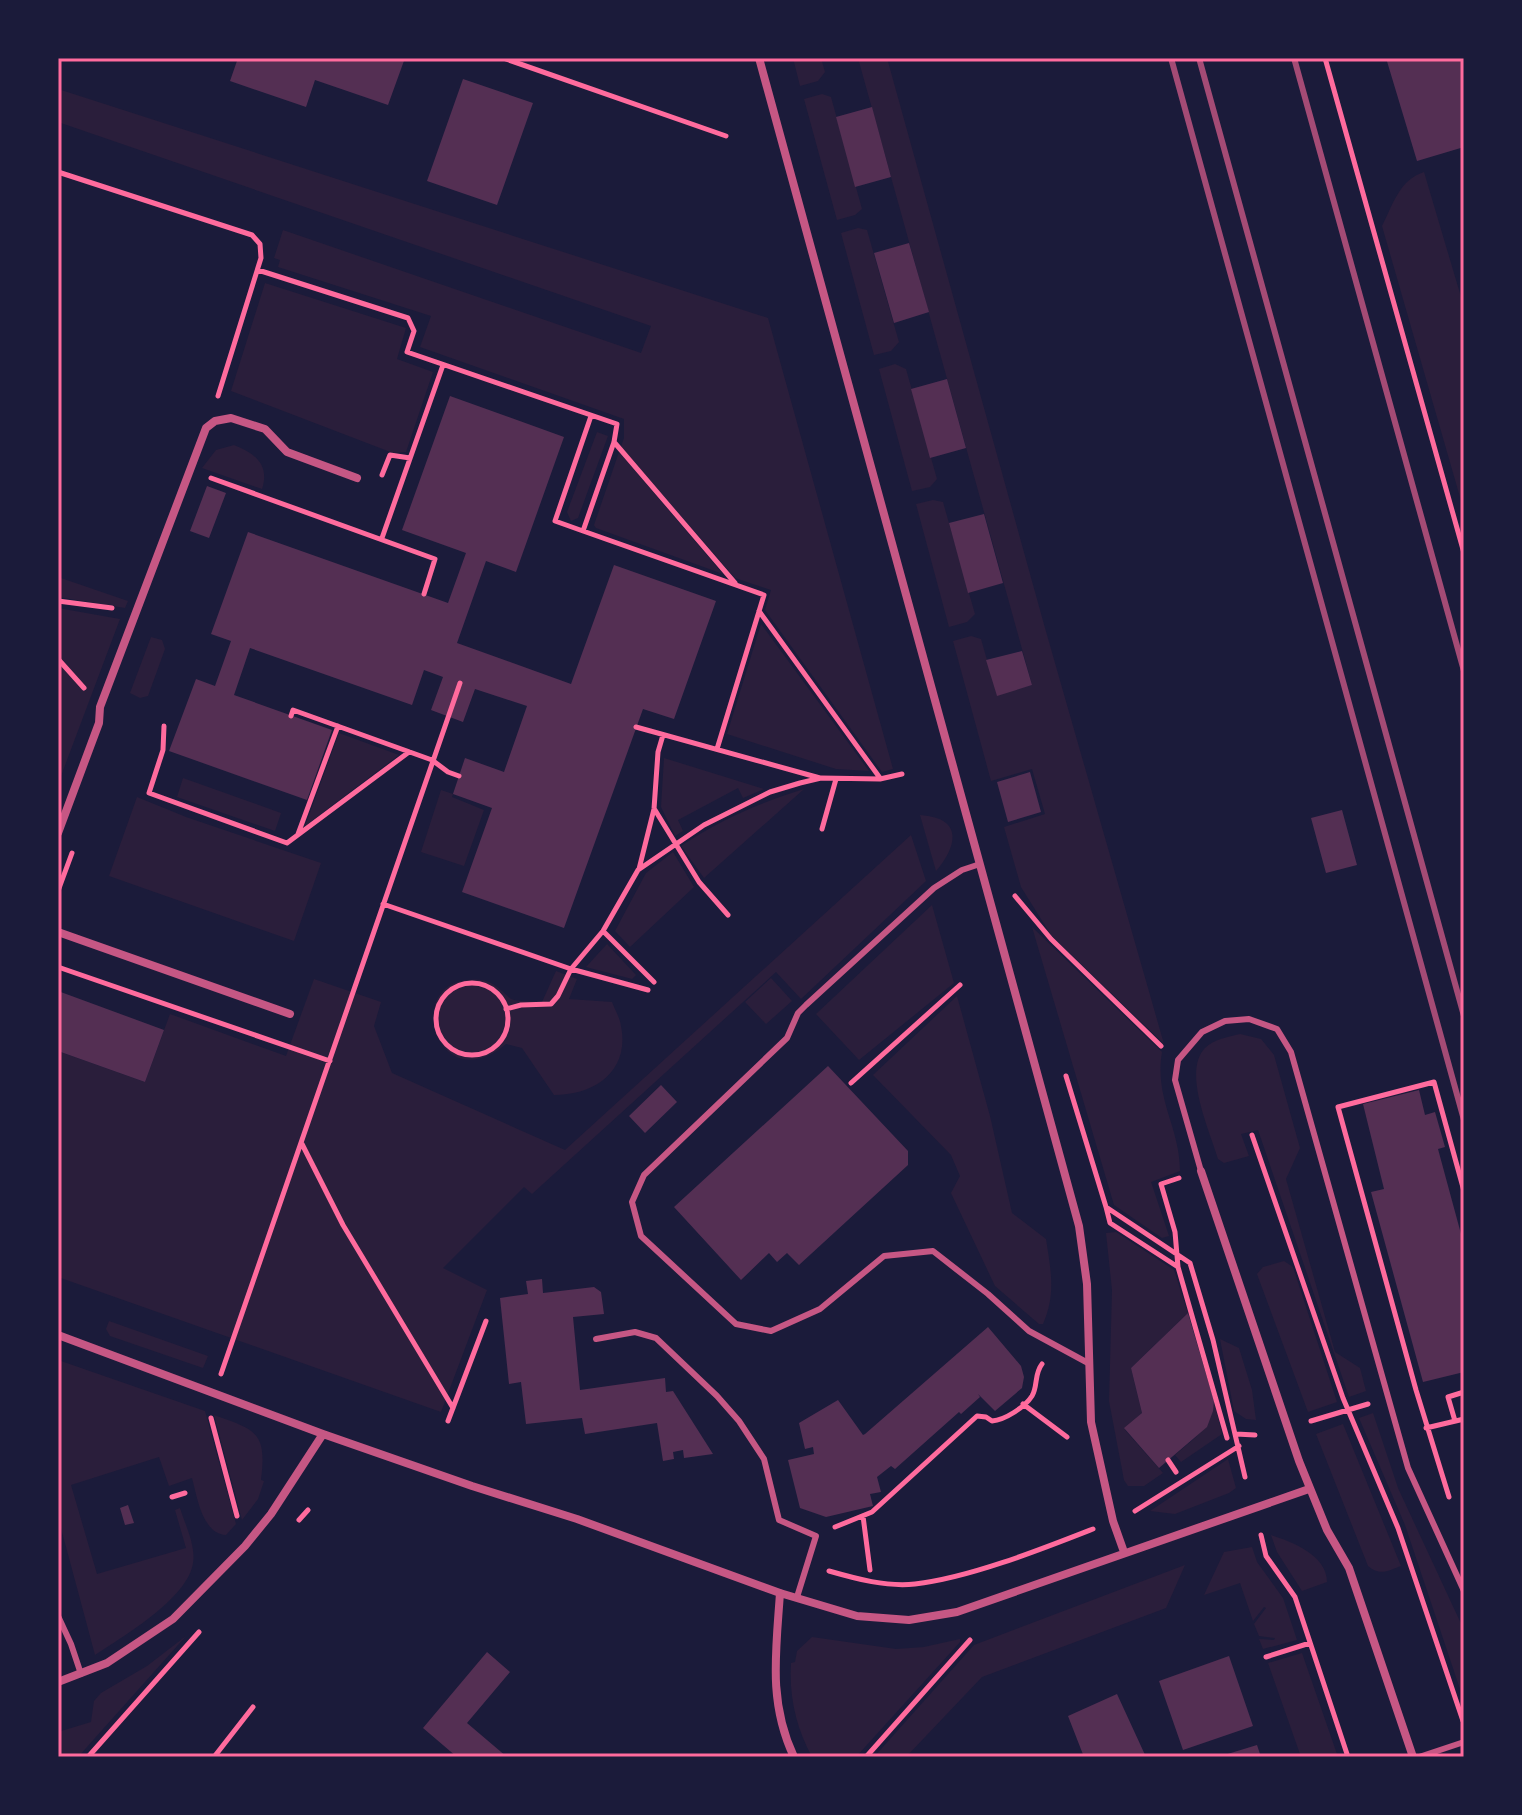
<svg xmlns="http://www.w3.org/2000/svg" width="1522" height="1815" font-family="Lato,sans-serif">
	<rect width="100%" height="100%" fill="#1b1b3a"/>
	<path fill="#2a1e3b" d="M 793,58 L 821,58 L 825,72 L 818,81 L 800,86 Z
		M 858,58 L 887,58 L 1045,628 L 1164,1044 L 1051,935 L 1021,887 L 1004,827 L 1045,814 L 1032,769 L 991,781 L 953,641 L 971,636 L 981,639 L 997,695 L 1032,685 Z
		M 58,89 L 768,318 L 893,769 L 882,772 L 765,610 L 771,590 L 735,578 L 621,447 L 624,438 L 624,419 L 420,347 L 431,316 L 278,267 L 280,260 L 274,258 L 283,230 L 641,353 L 651,326 L 58,122 Z
		M 822,94 L 831,97 L 862,209 L 855,215 L 837,220 L 804,99 Z
		M 1424,172 L 1464,307 L 1464,511 L 1382,226 C 1393,205 1399,180 1424,172 Z
		M 858,228 L 867,230 L 899,342 L 891,351 L 874,355 L 841,233 Z
		M 265,283 L 406,328 L 397,359 L 433,372 L 406,452 L 393,453 L 231,391 Z
		M 895,364 L 906,369 L 937,479 L 930,487 L 912,491 L 879,369 Z
		M 597,432 L 608,436 L 578,518 L 571,521 L 567,512 Z
		M 234,445 C 255,453 270,465 262,489 L 202,468 L 216,450 Z
		M 619,452 L 723,574 L 596,528 L 594,525 Z
		M 933,500 L 943,502 L 975,614 L 967,622 L 949,627 L 916,504 Z
		M 58,577 L 128,601 L 125,608 L 58,597 Z
		M 58,608 L 120,619 L 58,784 Z
		M 761,624 L 869,771 L 836,769 L 727,734 Z
		M 151,637 L 162,640 L 165,649 L 148,696 L 140,698 L 130,693 Z
		M 339,733 L 399,755 L 305,826 Z
		M 664,758 L 764,789 L 743,798 L 738,788 L 678,820 L 683,831 L 675,836 L 661,807 Z
		M 183,778 L 281,813 L 275,831 L 177,797 Z
		M 804,789 L 704,878 L 681,846 C 720,820 759,803 804,789 Z
		M 441,790 L 453,794 L 452,797 L 484,810 L 464,866 L 421,852 Z
		M 137,797 L 186,817 L 321,863 L 294,941 L 109,876 Z
		M 920,815 C 963,818 958,845 936,871 Z
		M 911,835 L 926,881 L 801,999 L 776,972 L 532,1194 L 524,1187 L 443,1268 L 487,1290 L 441,1412 L 58,1277 L 58,1051 L 145,1082 L 170,1014 L 286,1056 L 314,979 L 381,1002 L 374,1026 L 392,1073 L 565,1150 Z
		M 673,852 L 694,887 L 630,947 L 615,931 L 646,873 Z
		M 932,905 L 954,983 L 859,1060 L 816,1014 Z
		M 1032,927 L 1162,1052 C 1154,1099 1180,1127 1180,1171 L 1151,1182 L 1169,1236 L 1162,1238 L 1114,1205 Z
		M 607,944 L 636,975 L 632,979 L 586,967 Z
		M 556,971 L 577,979 L 569,999 L 612,1002 C 615,1010 620,1018 621,1026 C 630,1071 595,1095 554,1095 L 522,1048 L 506,1044 C 438,1101 403,985 468,980 C 482,978 491,981 502,991 C 502,991 510,998 511,999 C 519,1002 533,1001 542,1002 Z
		M 771,978 L 792,1001 L 766,1024 L 745,1002 Z
		M 957,996 L 990,1116 L 1012,1213 L 1046,1239 C 1051,1271 1056,1294 1043,1324 L 1039,1324 L 995,1286 L 951,1193 L 960,1176 L 951,1155 L 873,1075 Z
		M 1240,1034 L 1261,1039 L 1274,1055 L 1300,1148 L 1286,1179 L 1335,1352 L 1360,1368 L 1366,1391 L 1349,1397 L 1258,1130 L 1241,1134 L 1249,1156 L 1224,1163 L 1218,1159 C 1210,1131 1182,1072 1205,1048 C 1214,1039 1228,1037 1240,1034 Z
		M 1116,1232 L 1174,1270 L 1188,1313 L 1131,1368 L 1142,1413 L 1125,1430 L 1163,1473 L 1144,1486 L 1128,1486 L 1124,1480 L 1109,1401 L 1112,1290 L 1106,1233 Z
		M 1284,1261 L 1293,1267 L 1337,1402 L 1308,1412 L 1257,1274 L 1263,1267 Z
		M 109,1321 L 208,1356 L 203,1368 L 110,1336 L 106,1329 Z
		M 1220,1339 L 1239,1348 L 1252,1390 L 1256,1420 L 1246,1419 L 1234,1411 Z
		M 58,1360 L 205,1411 L 236,1524 L 226,1535 C 202,1534 197,1496 192,1478 L 169,1486 L 159,1457 L 71,1485 L 97,1574 L 186,1548 L 175,1510 L 180,1508 C 185,1525 196,1545 193,1563 C 188,1598 124,1636 95,1655 L 58,1517 Z
		M 1214,1401 L 1222,1434 L 1181,1462 L 1175,1455 C 1198,1435 1209,1430 1214,1401 Z
		M 1373,1413 L 1398,1488 L 1464,1630 L 1464,1701 L 1405,1525 L 1359,1418 Z
		M 214,1415 C 256,1430 267,1432 261,1480 L 264,1481 L 258,1499 L 242,1520 Z
		M 1343,1424 L 1401,1566 C 1388,1571 1380,1576 1368,1566 L 1316,1434 Z
		M 1228,1459 L 1236,1488 L 1229,1493 L 1175,1514 L 1150,1511 Z
		M 1271,1535 C 1292,1542 1327,1555 1327,1582 L 1302,1591 L 1277,1552 Z
		M 1252,1547 L 1257,1562 L 1283,1598 L 1297,1640 L 1263,1649 L 1259,1639 L 1274,1640 L 1275,1638 L 1259,1636 L 1254,1624 L 1266,1608 L 1264,1607 L 1253,1621 L 1240,1583 L 1204,1595 L 1224,1552 Z
		M 1185,1565 L 1166,1608 L 982,1677 L 906,1757 L 874,1757 L 974,1645 Z
		M 186,1636 L 78,1757 L 58,1757 L 58,1732 L 91,1722 L 94,1701 L 101,1693 L 147,1666 Z
		M 812,1637 L 896,1649 L 924,1647 L 960,1639 L 960,1642 L 856,1757 L 812,1757 C 796,1727 789,1697 791,1663 L 795,1662 L 797,1651 Z
		M 1302,1653 L 1338,1757 L 1301,1757 L 1268,1663 Z"/>
	<path fill="#542f53" d="M 238,58 L 405,58 L 388,105 L 315,80 L 306,107 L 230,81 Z
		M 1386,58 L 1464,58 L 1464,147 L 1417,161 Z
		M 463,79 L 533,103 L 497,205 L 427,181 Z
		M 872,107 L 891,177 L 855,187 L 836,117 Z
		M 909,243 L 929,312 L 894,323 L 874,253 Z
		M 947,379 L 966,448 L 930,458 L 911,389 Z
		M 450,396 L 564,437 L 516,572 L 486,561 L 457,643 L 571,684 L 614,565 L 716,601 L 674,719 L 643,709 L 564,928 L 462,892 L 492,808 L 453,794 L 465,758 L 504,772 L 527,706 L 475,689 L 463,722 L 431,710 L 443,677 L 424,670 L 412,705 L 250,648 L 234,695 L 332,730 L 307,800 L 169,751 L 196,679 L 215,686 L 231,641 L 211,634 L 248,532 L 448,603 L 466,553 L 402,530 Z
		M 207,486 L 226,493 L 209,538 L 190,531 Z
		M 984,514 L 1003,583 L 968,593 L 949,523 Z
		M 1022,651 L 1032,685 L 997,696 L 986,660 Z
		M 1030,772 L 1041,812 L 1008,822 L 997,782 Z
		M 1342,810 L 1357,865 L 1326,873 L 1311,818 Z
		M 58,991 L 164,1030 L 145,1082 L 58,1051 Z
		M 828,1066 L 908,1151 L 908,1165 L 799,1265 L 787,1253 L 777,1262 L 769,1253 L 741,1280 L 674,1207 Z
		M 661,1085 L 677,1102 L 645,1133 L 629,1116 Z
		M 1419,1090 L 1425,1115 L 1435,1112 L 1445,1147 L 1438,1149 L 1464,1245 L 1464,1372 L 1423,1382 L 1371,1192 L 1384,1189 L 1363,1104 Z
		M 542,1279 L 543,1293 L 594,1287 L 601,1292 L 604,1314 L 573,1317 L 580,1390 L 665,1378 L 666,1392 L 673,1391 L 713,1454 L 684,1458 L 683,1450 L 673,1452 L 674,1459 L 663,1461 L 657,1423 L 585,1434 L 582,1418 L 526,1424 L 521,1382 L 509,1384 L 500,1298 L 528,1294 L 526,1281 Z
		M 1188,1313 L 1214,1401 L 1213,1411 L 1207,1427 L 1159,1468 L 1124,1428 L 1142,1413 L 1131,1368 Z
		M 988,1327 L 1021,1366 L 1024,1377 L 1022,1388 L 995,1411 L 978,1394 L 980,1397 L 961,1414 L 959,1412 L 895,1469 L 891,1466 L 877,1477 L 881,1492 L 870,1494 L 873,1506 L 826,1517 L 800,1508 L 788,1460 L 814,1454 L 813,1447 L 805,1449 L 799,1423 L 838,1400 L 863,1435 L 865,1434 Z
		M 128,1505 L 134,1523 L 125,1525 L 120,1508 Z
		M 487,1652 L 510,1672 L 467,1723 L 507,1757 L 457,1757 L 423,1728 Z
		M 1229,1656 L 1253,1726 L 1183,1750 L 1159,1681 Z
		M 1117,1694 L 1146,1757 L 1084,1757 L 1068,1716 Z
		M 1257,1745 L 1261,1757 L 1222,1757 L 1221,1756 Z"/>
	<g fill="none" stroke-linecap="round" stroke-linejoin="round">
		<path stroke="#ff6b9d" stroke-width="5" d="M 503,58 L 726,136
			M 1325,58 L 1464,553
			M 58,172 L 252,235 L 260,244 L 261,258 L 218,396
			M 258,270 L 408,318 L 414,331 L 407,352 L 617,424 L 614,442 L 583,531 L 764,595 L 717,749
			M 614,442 L 735,583
			M 382,475 L 390,455 L 410,458
			M 211,478 L 435,559 L 424,594
			M 583,531 L 555,521 L 591,416
			M 382,538 L 443,365
			M 58,601 L 112,608
			M 759,611 L 880,778
			M 58,659 L 84,688
			M 291,716 L 293,710 L 432,760 L 448,772 L 459,776
			M 164,726 L 163,750 L 149,793 L 287,843 L 409,752
			M 636,727 L 820,778
			M 655,810 L 699,882 L 728,915
			M 822,829 L 836,779
			M 298,834 L 338,726
			M 639,869 L 654,809 L 658,752 L 663,735
			M 58,891 L 72,853
			M 1015,896 L 1051,939 L 1161,1046
			M 383,904 L 571,969 L 603,931 L 638,870 L 704,825 L 770,792 L 800,783 L 821,778 L 880,779 L 902,774
			M 603,931 L 654,982
			M 58,967 L 330,1061
			M436 1019a36 36 0 1 1 72 0a36 36 0 1 1-72 0Z
			M 506,1009 L 521,1005 L 551,1004 L 558,996 L 571,969 L 648,990
			M 1066,1076 L 1106,1207 L 1190,1263 L 1213,1340 L 1245,1477
			M 851,1083 L 960,985
			M 1252,1135 L 1343,1398 L 1398,1528 L 1463,1721
			M 302,1144 L 343,1225 L 453,1408
			M 1179,1178 L 1161,1184 L 1175,1232 L 1178,1267 L 1227,1438
			M 1106,1207 L 1110,1223 L 1178,1267
			M 221,1374 L 460,683
			M 1023,1404 L 1067,1437
			M 211,1418 L 237,1516
			M 448,1421 L 486,1321
			M 1311,1421 L 1368,1404
			M 1455,1421 L 1448,1397 L 1464,1392
			M 1426,1428 L 1464,1419
			M 1236,1434 L 1255,1435
			M 1168,1460 L 1176,1472
			M 172,1497 L 185,1493
			M 1449,1497 L 1416,1390 L 1338,1107 L 1434,1082 L 1464,1191
			M 1135,1511 L 1239,1446
			M 863,1516 L 870,1570
			M 299,1520 L 308,1510
			M 835,1527 L 872,1512 L 977,1416 L 986,1417 L 992,1421 C 1005,1420 1025,1407 1032,1396 C 1038,1386 1034,1374 1042,1364
			M 1261,1535 L 1266,1556 L 1295,1597 L 1348,1757
			M 829,1571 C 857,1579 886,1587 915,1584 C 969,1578 1042,1549 1093,1529
			M 1266,1657 L 1310,1643
			M 88,1757 L 199,1632
			M 214,1757 L 253,1707
			M 866,1757 L 970,1640"/>
		<path stroke="#c65784" stroke-width="6" d="M 980,864 L 962,870 L 934,888 L 806,1005 L 798,1013 L 787,1038 L 644,1175 L 632,1202 L 641,1236 L 736,1324 L 771,1331 L 820,1309 L 884,1256 L 933,1251 L 988,1294 L 1029,1331 L 1088,1363
			M 1201,1171 L 1175,1080 L 1178,1060 L 1202,1032 L 1225,1021 L 1249,1019 L 1277,1029 L 1291,1052 L 1408,1468 L 1464,1591
			M 596,1339 L 635,1332 L 656,1338 L 717,1396 L 739,1421 L 764,1459 L 779,1520 L 816,1536 L 797,1597
			M 58,1616 L 71,1644 L 81,1674
			M 1419,1757 L 1464,1742"/>
		<path stroke="#c65784" stroke-width="8" d="M 759,58 L 1079,1226 L 1087,1284 L 1091,1422 L 1113,1521 L 1124,1552
			M 58,833 L 99,723 L 100,707 L 206,428 L 215,421 L 231,418 L 265,429 L 287,452 L 357,478
			M 58,932 L 290,1014
			M 1201,1171 L 1299,1461 L 1327,1530 L 1349,1568 L 1413,1757
			M 58,1335 L 323,1434 L 472,1486 L 577,1519 L 780,1593 L 857,1616 L 909,1620 L 957,1612 L 1309,1489
			M 780,1593 C 776,1652 768,1702 794,1757
			M 58,1682 L 107,1663 L 173,1619 L 245,1546 L 271,1514 L 323,1434"/>
		<path stroke="#a44b75" stroke-width="6" d="M 1171,58 L 1464,1120
			M 1199,58 L 1464,1016
			M 1294,58 L 1464,671"/>
	</g>
	<rect width="1522" height="1815" fill="none" stroke="#1b1b3a" stroke-width="120"/>
	<rect x="60" y="60" width="1402" height="1695" fill="none" stroke="#ff6b9d" stroke-width="3"/>
</svg>
